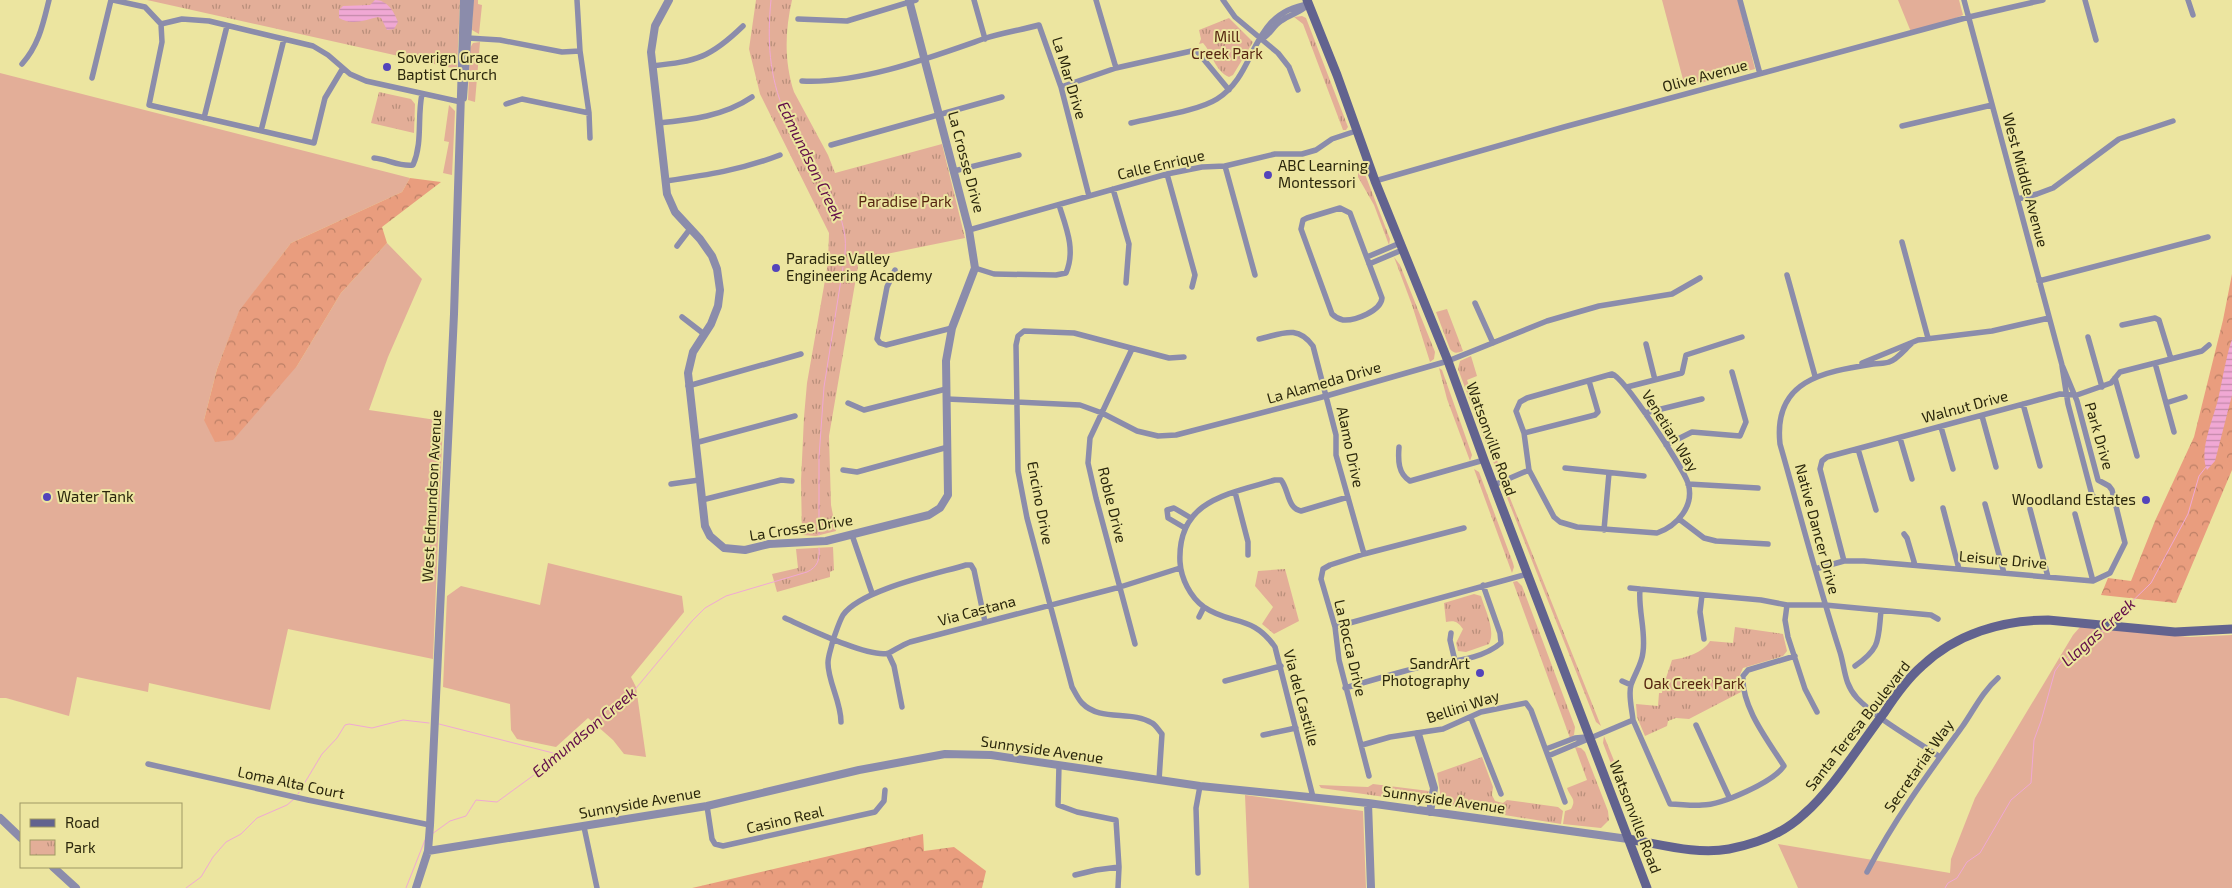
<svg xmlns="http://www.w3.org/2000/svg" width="2232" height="888" font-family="'Exo 2',sans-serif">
	<defs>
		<pattern id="forest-crowns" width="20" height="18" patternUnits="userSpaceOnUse" patternTransform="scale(1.25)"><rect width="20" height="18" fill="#e99d7e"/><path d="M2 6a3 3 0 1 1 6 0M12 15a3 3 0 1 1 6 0" fill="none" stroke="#bd8066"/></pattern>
		<pattern id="park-tufts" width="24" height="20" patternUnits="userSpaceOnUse" patternTransform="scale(1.25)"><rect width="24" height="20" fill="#e3ae98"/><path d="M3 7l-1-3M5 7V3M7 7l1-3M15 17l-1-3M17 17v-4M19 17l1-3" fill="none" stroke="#b88e7a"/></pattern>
		<pattern id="water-rules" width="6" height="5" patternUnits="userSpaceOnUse" patternTransform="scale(1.25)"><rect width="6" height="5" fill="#f0a8d4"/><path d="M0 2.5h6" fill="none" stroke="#c389aa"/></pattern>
	</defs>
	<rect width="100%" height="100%" fill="#ece5a0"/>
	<path fill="#e3ae98" d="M 473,0 L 478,0 L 478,4 L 482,5 L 479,34 L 472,30 Z
		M 1662,0 L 1738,0 L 1755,69 L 1685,87 Z
		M 1898,0 L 1959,0 L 1963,15 L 1941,24 L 1911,32 Z
		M 480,42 L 475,102 L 468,100 L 470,48 L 473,43 Z
		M 0,73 L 410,178 L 402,192 L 291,243 L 239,312 L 217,369 L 204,420 L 297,366 L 341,293 L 387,243 L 422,279 L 388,357 L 369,410 L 443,421 L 433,659 L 288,629 L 270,710 L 149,683 L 148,692 L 77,677 L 69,716 L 6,698 L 0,698 Z
		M 449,105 L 455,111 L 452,175 L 443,173 L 449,142 L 444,141 Z
		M 548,563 L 682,596 L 684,612 L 631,677 L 636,687 L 646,757 L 624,754 L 613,740 L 588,718 L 556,747 L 517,739 L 511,730 L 510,704 L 443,687 L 447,596 L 461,586 L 540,605 Z
		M 2080,627 L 2190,637 L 2232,635 L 2232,888 L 1798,888 L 1778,844 L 1950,873 L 1951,859 L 1975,798 L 2073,635 Z
		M 1245,795 L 1363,811 L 1366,888 L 1249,888 Z"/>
	<path fill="url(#forest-crowns)" d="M 410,178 L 441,182 L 382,227 L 387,243 L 341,293 L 297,366 L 233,440 L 215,442 L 204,420 L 217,369 L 239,311 L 291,243 L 402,192 Z
		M 2232,274 L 2232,470 L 2176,603 L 2101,595 L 2108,578 L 2131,581 L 2155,521 L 2194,437 L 2223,320 Z
		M 923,834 L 924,851 L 954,847 L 986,871 L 982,888 L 692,888 Z"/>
	<path fill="url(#park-tufts)" d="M 147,0 L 460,0 L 457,69 Z
		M 756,0 L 792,0 C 785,31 784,61 794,92 L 828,155 L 835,173 L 942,144 L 965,238 L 857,260 L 858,266 L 829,436 L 831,505 L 836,531 L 816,536 L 802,535 L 801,481 L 804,417 L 807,383 L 828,263 L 829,233 L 760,94 L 749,49 Z
		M 1302,16 L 1306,18 L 1348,127 L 1346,130 L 1343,130 L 1303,24 L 1294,17 Z
		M 1229,18 L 1253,42 L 1233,75 L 1229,77 C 1215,71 1212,53 1203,43 L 1199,44 L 1201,39 L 1199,30 Z
		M 379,92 L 411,99 L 415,104 L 414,133 L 371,123 Z
		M 1363,169 L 1390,239 L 1389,245 L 1374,205 L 1358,177 L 1358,173 Z
		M 1394,257 L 1400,265 L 1435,352 L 1434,359 L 1430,362 L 1412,305 Z
		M 1447,309 L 1463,351 C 1457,353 1454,354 1450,349 L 1436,312 Z
		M 1471,356 L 1477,376 L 1467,380 L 1503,476 L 1497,473 L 1493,461 L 1493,456 L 1485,441 L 1458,369 L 1460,361 Z
		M 1439,368 L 1442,370 L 1472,455 L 1470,461 L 1447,399 Z
		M 1474,469 L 1479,472 L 1513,563 L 1514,567 L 1512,573 Z
		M 1506,488 L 1601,726 L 1596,722 L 1506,495 Z
		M 833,547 L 834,570 L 830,572 L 830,577 L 777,592 L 772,574 L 798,568 L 796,549 Z
		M 1285,569 L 1299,621 L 1274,634 L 1262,624 L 1273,607 L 1255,586 L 1258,571 Z
		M 1517,581 L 1522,586 L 1575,727 L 1574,735 L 1570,738 L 1513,582 Z
		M 1474,594 L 1481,596 C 1485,610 1496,630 1489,644 L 1466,652 L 1458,651 L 1456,643 L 1463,629 C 1458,622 1455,620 1446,622 L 1444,603 Z
		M 1735,627 L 1783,634 L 1787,651 L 1783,656 L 1743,668 L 1738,679 L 1741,692 L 1689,719 L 1676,718 L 1668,721 L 1667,726 L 1645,736 L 1637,717 L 1636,704 L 1658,706 L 1659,693 L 1662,693 L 1663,681 L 1665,681 L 1672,660 C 1685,658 1703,653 1710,641 L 1733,643 Z
		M 1604,736 L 1639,822 L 1636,829 L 1603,743 Z
		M 1575,747 L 1581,748 L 1585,752 L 1608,811 L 1609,820 L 1601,828 L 1563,824 L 1565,811 L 1571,809 C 1577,799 1570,797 1567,788 L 1587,780 Z
		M 1482,757 L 1493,787 L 1492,795 L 1495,801 L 1503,803 L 1507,800 L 1558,807 L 1563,811 L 1561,824 L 1442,805 L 1437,773 Z
		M 1373,784 L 1429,791 L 1426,801 L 1420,802 L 1321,788 L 1319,785 L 1368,787 Z"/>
	<path fill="url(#water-rules)" d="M 375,0 C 387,0 394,11 398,22 L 394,29 L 387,30 L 381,18 L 378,17 C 365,20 352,26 339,18 L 339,10 L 343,6 L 370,5 Z
		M 2232,339 L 2232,395 L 2215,461 L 2207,470 C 2198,450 2215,416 2219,395 C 2223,377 2226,357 2232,339 Z"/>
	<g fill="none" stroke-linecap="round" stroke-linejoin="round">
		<path stroke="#f0a8d4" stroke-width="1" d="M 771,0 C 767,39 769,77 785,113 C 803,154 839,191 845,237 C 846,245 845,255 844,263
			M 819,535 L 819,457 L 824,387 L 843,267
			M 2112,621 L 2151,583 L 2188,514 L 2199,476 L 2206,467
			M 439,724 L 557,754
			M 298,794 L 322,754 L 337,738 L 345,725 L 349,724 L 372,728 L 403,720 L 429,723
			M 432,834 L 450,821 L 466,816 L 476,800 L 497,802 L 534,775 L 600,718 L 611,705 L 632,693 L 692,621 L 705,608 L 726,596 L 807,572 C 818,567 820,559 819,548
			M 186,888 L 201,877 L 213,857 L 226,842 L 241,834 L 257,818 L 287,805 L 294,799
			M 406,888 L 425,840
			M 1945,888 L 1948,883 L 1957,878 L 1967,862 L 1980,853 L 2011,800 L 2031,783 L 2034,740 L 2041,721 L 2055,671 L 2060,664 L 2105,630"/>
		<path stroke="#8b8cab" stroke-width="5.5" d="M 113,0 L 145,7 L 161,24
			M 577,0 L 580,51 L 589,113 L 590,138
			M 974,0 L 985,39
			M 1096,0 L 1116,68
			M 1223,0 L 1235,17 L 1278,53 L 1289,67 L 1298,90
			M 1740,0 L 1760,74
			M 2085,0 L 2096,40
			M 2188,0 L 2193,15
			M 798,19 L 847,21 L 916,0
			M 161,24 L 162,42 L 149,105 L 314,143 L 325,98 L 343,68
			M 161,24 L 182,19 L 209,21 L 313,46 L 328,55 L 350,74 L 366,81 L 461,102
			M 468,38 L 500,40 L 562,52 L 580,51
			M 1260,40 C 1270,36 1272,27 1281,21 C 1291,14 1300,13 1309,4
			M 22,64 C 39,45 43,24 49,0
			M 652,66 C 697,61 710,58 743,26
			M 92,78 L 111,0
			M 802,81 C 859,84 929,58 983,39 C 1001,33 1021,30 1039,25 L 1061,87 L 1089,196
			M 1061,87 L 1116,68 L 1196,50 L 1229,90
			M 506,104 L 522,99 L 589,113
			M 204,118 L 227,26
			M 658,123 C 691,120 724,116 752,97
			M 1131,123 C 1154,117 1198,111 1217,99 C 1259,73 1248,13 1309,4
			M 1902,126 L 1992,105
			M 261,131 L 284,39
			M 831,145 L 1002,97
			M 374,158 C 387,159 400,167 413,165 C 423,142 417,118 422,94
			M 1225,166 L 1255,275
			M 954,171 L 1019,155
			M 1167,174 L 1195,275 L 1192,287
			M 666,181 C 707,175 741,170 780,155
			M 1375,181 L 1564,127 L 1969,17 L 2043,0
			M 1113,189 L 1129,244 L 1126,283
			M 2018,199 L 2037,194 L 2053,188 L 2119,139 L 2173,121
			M 1340,208 L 1350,213 L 1382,298 C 1381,311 1355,321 1343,320 C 1338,319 1335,317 1332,314 L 1301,229 L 1303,220 L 1307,218 Z
			M 969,230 L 1167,174 L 1202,167 L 1225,166 L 1275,154 L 1302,154 L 1316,150 L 1332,139 L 1356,131
			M 1902,242 L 1928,338
			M 677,246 L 690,229
			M 1367,257 L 1400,243
			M 1369,264 L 1402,250
			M 975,268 L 994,274 L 1056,275 L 1066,273 C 1076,250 1066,227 1059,205
			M 895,270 L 887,287 L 877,339 L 880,343 L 886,345 L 952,328
			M 1787,275 L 1815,376
			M 2039,281 L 2208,237
			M 1475,303 L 1493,343
			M 682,317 L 704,334
			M 2122,325 L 2155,318 L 2159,320 L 2171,359
			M 2088,337 L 2102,387
			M 1259,339 C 1282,334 1297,324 1313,346 L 1336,435 L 1336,455 L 1364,554
			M 1912,343 C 1906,348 1897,360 1889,362 C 1884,364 1878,363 1873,364 C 1823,372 1773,380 1780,444 C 1800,514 1818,584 1840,652 C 1845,668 1844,684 1857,698 C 1877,719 1915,740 1940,757
			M 1646,344 L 1655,380
			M 1132,349 L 1090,438 L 1088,463 L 1096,498 L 1135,644
			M 1862,363 L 1918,340 L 1992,331 L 2049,318
			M 2155,363 L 2174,432
			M 2062,366 L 2068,404 L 2092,495 L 2099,502 L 2114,500
			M 1612,374 C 1624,377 1683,468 1688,483 C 1695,506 1677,526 1657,533 L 1577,527 L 1560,522 L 1554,517 L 1529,470 L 1524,433 L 1516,411 L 1520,402 L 1527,398 Z
			M 2115,378 L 2137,456
			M 688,386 L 801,354
			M 1627,387 L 1682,373 L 1686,355 L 1742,337
			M 947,399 L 1080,405 L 1102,413 L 1137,431 L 1158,436 L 1176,435 L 1326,396 L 1448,361 L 1547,321 L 1599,306 L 1672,294 L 1700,278
			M 848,403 L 864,410 L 946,389
			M 2166,403 L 2185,397
			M 2023,404 L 2040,466
			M 1645,413 L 1702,399
			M 1982,416 L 1996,467
			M 1941,427 L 1953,469
			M 1524,433 L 1595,415 L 1598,412 L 1589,381
			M 1900,438 L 1912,479
			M 695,443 L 795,416
			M 1666,445 L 1692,432 L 1740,436 L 1746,422 L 1732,372
			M 1399,447 C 1398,460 1398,474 1410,481 L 1484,460
			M 1858,449 L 1876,510
			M 1565,468 L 1644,476
			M 843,470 L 857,472 L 948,447
			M 671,484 L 699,480
			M 1688,484 L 1758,488
			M 1494,485 L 1529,470
			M 1235,492 L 1248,542 L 1248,555
			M 702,500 L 781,480 L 792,481
			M 1985,504 L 2004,573
			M 1943,508 L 1959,569
			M 2030,509 L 2048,577
			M 2075,514 L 2093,581
			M 1679,519 L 1704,538 L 1716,541 L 1768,544
			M 1185,528 L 1168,518 L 1167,510 L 1174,508 L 1191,518
			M 1604,530 L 1609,473
			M 1904,534 L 1907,538 L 1915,565
			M 852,535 L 872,593
			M 1844,561 L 1820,469 L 1822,461 L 1827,457 L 2060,394 L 2077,395 L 2111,383 L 2120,372 L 2202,351 L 2209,345
			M 1815,569 L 1844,561 L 1864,561 L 2093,581 L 2110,573 L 2125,543 L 2112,490 L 2109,486 L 2098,480 L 2077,401 L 2062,365 L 1964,0
			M 1630,588 L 1640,589
			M 1702,595 L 1700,612 L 1704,639
			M 1787,605 L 1785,620 L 1788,637 L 1805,689 L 1817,712
			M 1199,617 L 1204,607
			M 785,618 C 805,627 870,659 889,653 C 895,650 902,645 910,642 L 1120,587 L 1180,568
			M 1335,627 L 1527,574
			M 1451,633 L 1450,640 L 1455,661
			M 833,639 C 832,647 828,655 828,663 C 828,682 841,701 841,722
			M 833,640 C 836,632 839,622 843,615 C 860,590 936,574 966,565 L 971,565 L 974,570 L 985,622
			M 888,653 L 894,666 L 902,707
			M 1855,666 C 1881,648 1878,640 1881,611
			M 1225,681 L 1281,666
			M 1622,681 L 1631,685
			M 1345,688 C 1369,681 1393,674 1416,668 C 1443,661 1479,662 1501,643 L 1500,633 L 1483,585
			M 1471,718 L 1501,794
			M 1633,720 L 1670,804 C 1681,804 1691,806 1702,805 C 1722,805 1773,782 1784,766 C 1769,742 1741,707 1743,676 L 1748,670 L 1795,656
			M 1696,725 L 1729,797
			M 1263,735 L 1296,728
			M 1362,745 L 1390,737 L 1443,729 L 1481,712 L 1526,703 L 1531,710 L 1565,802
			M 1546,749 L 1575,738 L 1587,737
			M 1548,756 L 1633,720 C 1632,709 1628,695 1631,685 C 1635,673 1642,664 1643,652 C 1646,631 1638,610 1640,589 L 1761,600 L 1787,605 L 1825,605 L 1931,615 L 1938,619
			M 148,764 L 308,800 L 430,825
			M 1059,765 L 1058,805 L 1077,812 L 1116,820 L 1119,867 L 1118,888
			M 1369,776 L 1339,660 L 1335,627 L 1321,579 L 1323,569 L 1330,565 L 1364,554 L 1464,528
			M 1159,780 L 1162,734 C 1159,731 1156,725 1152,723 C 1131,710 1100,722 1082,703 C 1078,699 1075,692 1072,687 L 1027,518 L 1018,471 L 1016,345 L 1018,336 L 1024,331 L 1074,333 L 1169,358 L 1184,357
			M 1313,797 L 1275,647 C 1252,614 1232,626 1204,607 C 1190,597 1181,578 1180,562 C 1177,500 1228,494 1275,480 L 1281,480 C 1289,490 1287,508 1301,511 L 1348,497
			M 707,806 L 712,839 L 715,844 L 723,846 L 875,812 L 884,801 L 885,790
			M 584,827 L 597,888
			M 1867,872 C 1894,820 1927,775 1962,727 C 1974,710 1982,692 1998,678
			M 1198,873 L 1196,808 L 1200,786
			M 1075,875 L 1096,870 L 1119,867"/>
		<path stroke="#8b8cab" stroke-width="8" d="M 669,0 L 655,26 L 651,52 L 667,194 L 675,212 L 700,239 L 712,256 L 717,269 L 720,290 L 718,306 L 711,324 L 693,352 L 688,373 L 705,526 L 710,536 L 724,548 L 745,550 L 769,544 L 826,541 L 929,515 L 940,508 L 948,495 L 946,361 L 952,328 L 975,268 L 969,230 L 909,0
			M 463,98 L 470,0
			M 1418,734 L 1434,788 L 1430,812
			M 1368,803 L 1371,888
			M 0,818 L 21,838
			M 428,851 L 707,806 L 859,770 L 945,754 L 991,755 L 1200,786 L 1368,803 L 1628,839
			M 53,867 L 76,888
			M 416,888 L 428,851 L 430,825 L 454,314 L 464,0"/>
		<path stroke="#62638f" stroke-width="9" d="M 1307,0 L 1337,75 L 1375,181 L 1448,361 L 1484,460 L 1647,888
			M 1628,839 C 1660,844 1696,855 1729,849 C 1756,844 1784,833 1804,814 C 1832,790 1861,743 1884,713 C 1895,696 1907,679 1922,666 C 1956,634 2002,620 2048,620 L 2175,632 L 2232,629"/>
	</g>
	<g fill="#5344bb" stroke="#ece5a0" stroke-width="2">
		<circle cx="387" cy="67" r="5"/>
		<circle cx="1268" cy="175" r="5"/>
		<circle cx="776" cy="268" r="5"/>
		<circle cx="47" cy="497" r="5"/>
		<circle cx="2146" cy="500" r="5"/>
		<circle cx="1480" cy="673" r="5"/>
	</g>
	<g text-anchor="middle" stroke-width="4" stroke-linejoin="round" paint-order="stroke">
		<g font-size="15" fill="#562610" stroke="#ece5a0">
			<text x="1227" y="42">Mill<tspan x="1227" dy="17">Creek Park</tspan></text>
			<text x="905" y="207">Paradise Park</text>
			<text x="1694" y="689">Oak Creek Park</text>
		</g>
		<g font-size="15" fill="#2b270c" stroke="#ece5a0" text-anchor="start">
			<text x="397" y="63">Soverign Grace<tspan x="397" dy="17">Baptist Church</tspan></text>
			<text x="1278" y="171">ABC Learning<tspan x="1278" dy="17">Montessori</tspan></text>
			<text x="786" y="264">Paradise Valley<tspan x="786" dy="17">Engineering Academy</tspan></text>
			<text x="57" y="502">Water Tank</text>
			<text x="2136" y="505" text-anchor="end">Woodland Estates</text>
			<text x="1470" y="669" text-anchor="end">SandrArt<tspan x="1470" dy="17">Photography</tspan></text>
		</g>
		<g font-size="15" fill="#2b270c" stroke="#ece5a0">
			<text transform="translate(1705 76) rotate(-15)" y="5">Olive Avenue</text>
			<text transform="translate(1069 78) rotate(73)" y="5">La Mar Drive</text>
			<text transform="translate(966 162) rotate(75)" y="5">La Crosse Drive</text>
			<text transform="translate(1161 165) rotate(-13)" y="5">Calle Enrique</text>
			<text transform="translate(2025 180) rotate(75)" y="5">West Middle Avenue</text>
			<text transform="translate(1324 383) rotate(-16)" y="5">La Alameda Drive</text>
			<text transform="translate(1965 407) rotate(-15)" y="5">Walnut Drive</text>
			<text transform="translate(1670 431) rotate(58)" y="5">Venetian Way</text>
			<text transform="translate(2099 436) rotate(74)" y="5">Park Drive</text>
			<text transform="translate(1491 439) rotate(70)" y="5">Watsonville Road</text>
			<text transform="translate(1350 447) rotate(78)" y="5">Alamo Drive</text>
			<text transform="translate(432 496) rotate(-87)" y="5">West Edmundson Avenue</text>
			<text transform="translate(1040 503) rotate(79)" y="5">Encino Drive</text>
			<text transform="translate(1112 505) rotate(76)" y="5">Roble Drive</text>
			<text transform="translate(801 528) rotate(-9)" y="5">La Crosse Drive</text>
			<text transform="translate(1817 529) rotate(75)" y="5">Native Dancer Drive</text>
			<text transform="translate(2003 560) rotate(5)" y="5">Leisure Drive</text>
			<text transform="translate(977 611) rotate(-15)" y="5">Via Castana</text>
			<text transform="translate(1350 648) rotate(77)" y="5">La Rocca Drive</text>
			<text transform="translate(1301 698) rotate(75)" y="5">Via del Castille</text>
			<text transform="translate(1463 707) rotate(-18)" y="5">Bellini Way</text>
			<text transform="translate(1858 726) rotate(-52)" y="5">Santa Teresa Boulevard</text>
			<text transform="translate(1042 750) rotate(8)" y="5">Sunnyside Avenue</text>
			<text transform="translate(1919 766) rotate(-55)" y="5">Secretariat Way</text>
			<text transform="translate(291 783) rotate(12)" y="5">Loma Alta Court</text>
			<text transform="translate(1444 800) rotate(8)" y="5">Sunnyside Avenue</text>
			<text transform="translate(640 803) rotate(-10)" y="5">Sunnyside Avenue</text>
			<text transform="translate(1635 817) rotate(69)" y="5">Watsonville Road</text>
			<text transform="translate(785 820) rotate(-13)" y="5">Casino Real</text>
		</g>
		<g font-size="16" font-style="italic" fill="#610d49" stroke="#ece5a0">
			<text transform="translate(811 161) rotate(64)" y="6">Edmundson Creek</text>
			<text transform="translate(2098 632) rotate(-42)" y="6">Llagas Creek</text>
			<text transform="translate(584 732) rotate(-40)" y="6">Edmundson Creek</text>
		</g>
	</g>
	<rect x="20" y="803" width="162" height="65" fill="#ece5a0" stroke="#9f9965"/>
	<rect x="30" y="819" width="25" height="8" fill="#62638f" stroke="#9f9965"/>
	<text x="65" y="828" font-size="15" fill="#2b270c">Road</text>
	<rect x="30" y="840" width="25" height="15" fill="url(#park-tufts)" stroke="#9f9965"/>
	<text x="65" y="853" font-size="15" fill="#2b270c">Park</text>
</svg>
